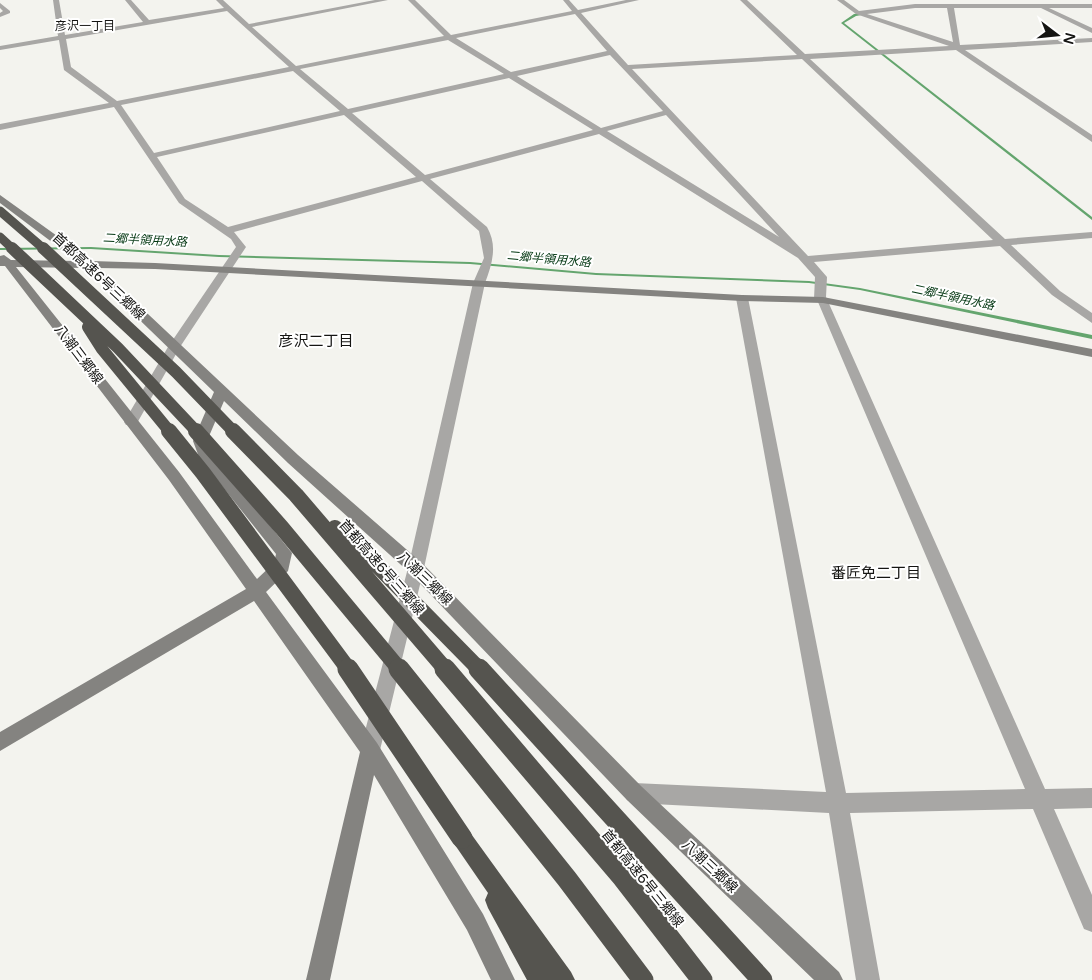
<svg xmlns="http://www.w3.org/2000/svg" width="1092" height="980" font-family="'Varela Round','Noto Sans JP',sans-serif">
	<rect width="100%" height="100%" fill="#f3f3ee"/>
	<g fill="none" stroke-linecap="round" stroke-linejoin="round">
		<path fill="#64a56e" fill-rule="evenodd" d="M 867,12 L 867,14 L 856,16 L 844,23 L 1092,217 L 1092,220 L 841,23 L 854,14 Z
			M 91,247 L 219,255 L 470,262 L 596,273 L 809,281 L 860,288 L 1092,335 L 1092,339 L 860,290 L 809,283 L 596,275 L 470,264 L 219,257 L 91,249 L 0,250 L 0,248 Z"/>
		<path fill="#a8a7a5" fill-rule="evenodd" d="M 53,0 L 59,0 L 65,35 L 143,22 L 125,0 L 131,0 L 149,20 L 224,8 L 216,0 L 223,0 L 249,24 L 375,0 L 388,0 L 252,27 L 296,66 L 444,36 L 408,0 L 415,0 L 451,35 L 572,11 L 563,0 L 569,0 L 578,10 L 626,0 L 639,0 L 581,13 L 628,65 L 797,55 L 740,0 L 747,0 L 805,54 L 949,46 L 856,14 L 837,0 L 844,0 L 859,11 L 915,4 L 1092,4 L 1092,8 L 1049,8 L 1092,28 L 1092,33 L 1041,8 L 954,8 L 960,45 L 1092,38 L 1092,42 L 965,50 L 1092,135 L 1092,142 L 956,50 L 810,59 L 1005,239 L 1092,232 L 1092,238 L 1011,245 L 1060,291 L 1092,313 L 1092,323 L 1052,295 L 1000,246 L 814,262 L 827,277 L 826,297 L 1045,789 L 1092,788 L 1092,808 L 1054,809 L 1092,895 L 1092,932 L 1084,929 L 1033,809 L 850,813 L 880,980 L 856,980 L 829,813 L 634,803 L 627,800 L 624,793 L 627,786 L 634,783 L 826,792 L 736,298 L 742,295 L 748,298 L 846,793 L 1025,789 L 818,302 L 814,299 L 815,277 L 798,258 L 599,134 L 430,179 L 487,227 C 498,246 492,264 485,283 L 424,568 L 380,750 L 377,757 L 370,759 L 363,757 L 360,750 L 408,568 L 473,283 L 484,258 L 479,231 L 422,181 L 234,232 L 246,247 L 180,347 L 136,425 L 126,425 L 124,422 L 168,347 L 236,247 L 231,239 L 179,203 L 114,107 L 0,130 L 0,124 L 109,103 L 64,70 L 59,40 L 0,50 L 0,46 L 58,36 ZM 915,8 L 947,8 L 953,42 L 867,14 ZM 227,11 L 289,67 L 117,101 L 71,67 L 66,39 ZM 575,14 L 607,51 L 511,72 L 456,38 ZM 448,40 L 504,74 L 348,109 L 300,69 ZM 610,55 L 663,111 L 601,128 L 517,76 ZM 802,59 L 993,240 L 808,256 L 632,69 ZM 293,71 L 340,111 L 154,153 L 121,105 ZM 509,78 L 593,130 L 425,175 L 352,113 ZM 344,115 L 416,177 L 228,227 L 185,199 L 157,157 ZM 666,115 L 779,237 L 607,131 Z
			M 0,3 L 10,11 L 10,13 L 0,17 L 0,13 L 3,11 L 0,8 Z"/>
		<path fill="#848380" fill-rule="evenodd" d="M 0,195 L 92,261 L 155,263 L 742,295 L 823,297 L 1092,349 L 1092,357 L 823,303 L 742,301 L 155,269 L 99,268 L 298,455 L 422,563 L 641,786 L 839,972 L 843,980 L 814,980 L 627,800 L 410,573 L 288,463 L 224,401 L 207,441 L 211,452 L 292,553 L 288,571 L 266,592 L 377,743 L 483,914 L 515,980 L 491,980 L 467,930 L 374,775 L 330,980 L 306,980 L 360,752 L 254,601 L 0,751 L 0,732 L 246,589 L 169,480 L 5,266 L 0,266 L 0,256 L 4,255 L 11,260 L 77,261 L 0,203 ZM 16,267 L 86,268 L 214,392 L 193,441 L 199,457 L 276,554 L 274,563 L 257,579 L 179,472 Z"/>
		<path fill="#55544f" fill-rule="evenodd" d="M 462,827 L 469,831 L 571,972 L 575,980 L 527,980 L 488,908 L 485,900 L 488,893 L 455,845 L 451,838 L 455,831 Z"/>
		<path stroke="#55544f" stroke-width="9" d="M 0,211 L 44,249
			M 0,237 L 13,249"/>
		<path stroke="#55544f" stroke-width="12" d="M 12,248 L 118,348 L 197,432
			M 43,248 L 176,372 L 234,432
			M 88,327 L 102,349 L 170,432"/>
		<path stroke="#55544f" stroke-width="16" d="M 169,431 L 203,473 L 349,670
			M 196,431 L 282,528 L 400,670
			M 233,431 L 296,495 L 446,670
			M 335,528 L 370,558 L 480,670"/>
		<path stroke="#55544f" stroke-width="21" d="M 348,669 L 462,838
			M 399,669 L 567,879 L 643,980
			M 445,669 L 623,878 L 702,980
			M 479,669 L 762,980"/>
	</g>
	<g text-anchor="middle" stroke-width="4" stroke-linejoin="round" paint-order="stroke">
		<g font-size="12" fill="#151513" stroke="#fff">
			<text x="85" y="30">彦沢一丁目</text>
		</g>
		<g font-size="12" font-style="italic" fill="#033712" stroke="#fff">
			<text transform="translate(145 240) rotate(3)" y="4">二郷半領用水路</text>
			<text transform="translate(549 259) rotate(5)" y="4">二郷半領用水路</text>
			<text transform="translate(953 297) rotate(12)" y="4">二郷半領用水路</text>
		</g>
		<g font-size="14" fill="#151513" stroke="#fff">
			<text transform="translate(99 276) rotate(43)" y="5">首都高速6号三郷線</text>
			<text transform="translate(79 354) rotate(53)" y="5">八潮三郷線</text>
			<text transform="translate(382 567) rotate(49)" y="5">首都高速6号三郷線</text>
			<text transform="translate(425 578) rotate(44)" y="5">八潮三郷線</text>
			<text transform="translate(710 866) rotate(43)" y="5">八潮三郷線</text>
			<text transform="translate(643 878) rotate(51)" y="5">首都高速6号三郷線</text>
		</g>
		<g font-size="15" fill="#151513" stroke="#fff">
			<text x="316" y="346">彦沢二丁目</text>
			<text x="876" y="578">番匠免二丁目</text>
		</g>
	</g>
	<g transform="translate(1057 35) rotate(106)" stroke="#ffffff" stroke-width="4" paint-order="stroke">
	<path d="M0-4L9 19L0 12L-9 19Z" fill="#151513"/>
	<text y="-8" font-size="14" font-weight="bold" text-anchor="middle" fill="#151513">N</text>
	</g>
</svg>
